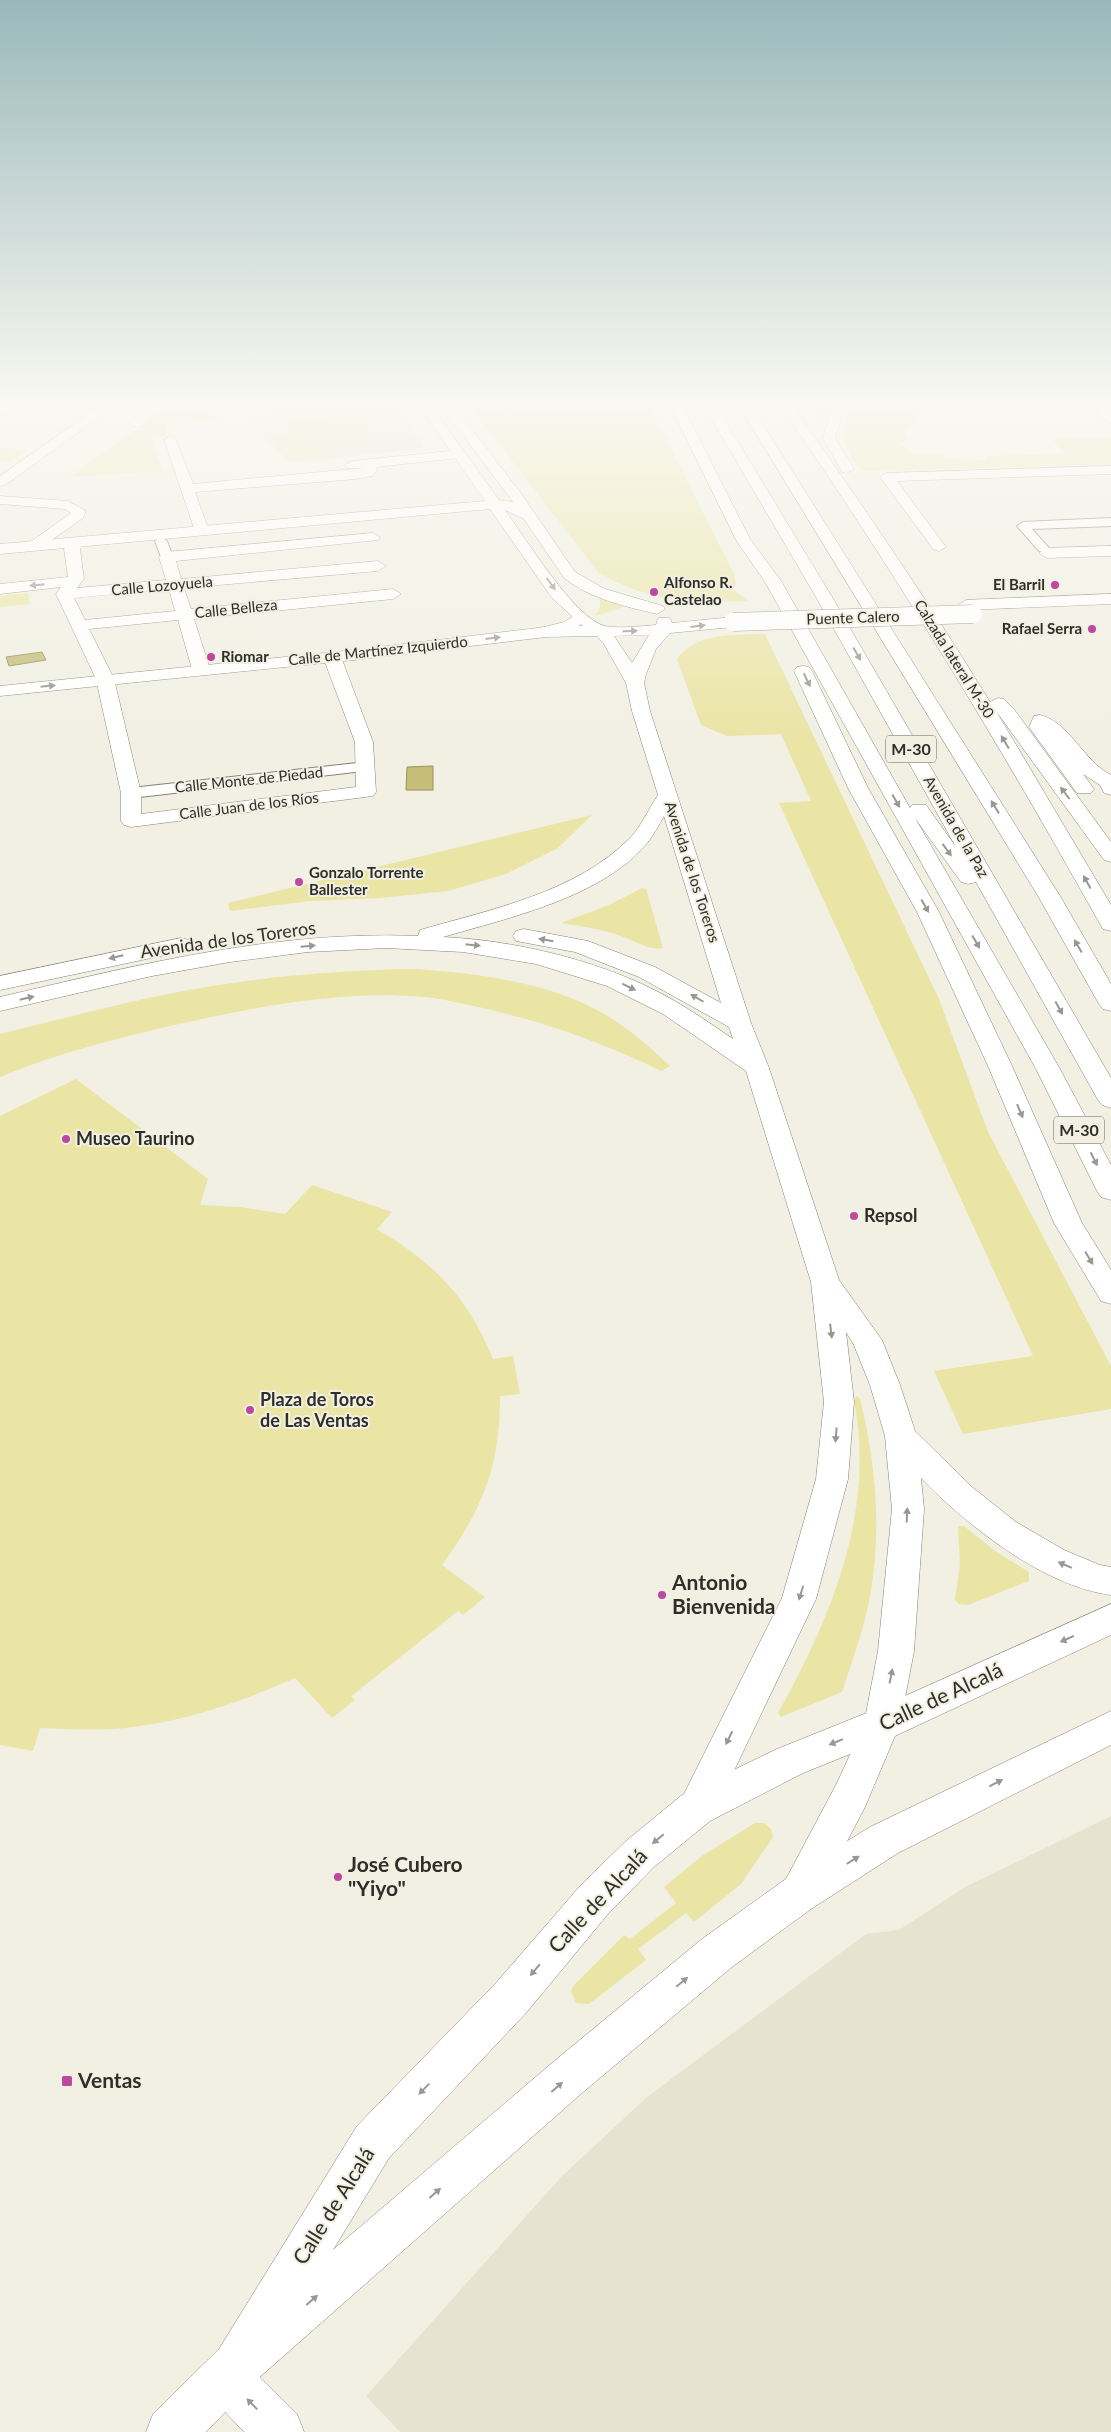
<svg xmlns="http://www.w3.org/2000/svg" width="1111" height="2432" font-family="Lato,sans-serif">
	<rect width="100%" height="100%" fill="#f1f0e3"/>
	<path fill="#e6e4d0" d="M 277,401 L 395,401 L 424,448 L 290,463 L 245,417 L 274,415 Z
		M 1111,1816 L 1111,2432 L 400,2432 L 366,2396 L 561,2177 L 647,2097 L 866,1934 L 899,1930 L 965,1887 Z"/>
	<path fill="#eae4a5" d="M 466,401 L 645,401 L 668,440 L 667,441 L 734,574 L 736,585 L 731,588 L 748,601 C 691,603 648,602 598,572 Z
		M 808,401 L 835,401 L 821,420 Z
		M 858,401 L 904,401 L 917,416 L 903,430 L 908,439 L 900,445 L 916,454 L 942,453 L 946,459 L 957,458 L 960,461 L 988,460 L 985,456 L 1066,454 L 1052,439 L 1109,438 L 1111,440 L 1111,464 L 862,471 C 842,447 834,426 858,401 Z
		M 163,410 L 211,413 L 204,415 L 219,416 L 220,419 L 172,424 L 166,427 L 167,436 L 151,437 L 162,471 L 70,477 Z
		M 360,415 L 370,434 L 329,438 L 326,430 L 322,430 L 326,438 L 277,443 L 273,435 L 290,434 L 284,421 Z
		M 311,441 L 326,457 L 295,461 L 279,445 Z
		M 0,448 L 27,450 L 11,462 L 0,461 Z
		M 28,593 L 30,604 L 0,607 L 0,596 Z
		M 600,598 L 601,598 L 626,606 L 595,616 L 600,607 Z
		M 765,634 L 939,999 L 988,1132 L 1111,1366 L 1111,1409 L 963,1434 L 934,1371 L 1033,1356 L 779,803 L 811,801 L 781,734 L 727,736 L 701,725 L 677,659 C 697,632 734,635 765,634 Z
		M 592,815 L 558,848 L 506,874 L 448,891 L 379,898 L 310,901 L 230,911 L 228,903 Z
		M 642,888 L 646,889 L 663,948 C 647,951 631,938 615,934 C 597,928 579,926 561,923 L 609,905 Z
		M 417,969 C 482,974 558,983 614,1020 C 634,1033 652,1049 670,1066 L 661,1071 C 600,1041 536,1019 469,1005 C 454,1002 439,998 424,997 C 345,990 265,1005 188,1022 C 125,1036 60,1052 0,1077 L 0,1034 C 54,1021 109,1006 163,995 C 247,978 332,970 417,969 Z
		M 76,1079 L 208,1179 L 200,1205 L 239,1207 L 285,1214 L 312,1185 L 392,1212 L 377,1229 C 434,1263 468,1297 493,1359 L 513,1356 L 520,1394 L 500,1396 C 500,1467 483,1508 442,1565 L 485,1597 L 463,1615 L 458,1611 L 354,1694 L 351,1696 L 355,1700 L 332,1718 L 295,1678 C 241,1702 184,1722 125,1728 C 97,1731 68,1729 40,1728 L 33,1751 L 0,1745 L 0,1116 Z
		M 857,1396 L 860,1399 C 876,1463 882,1531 870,1596 C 864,1629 852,1661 842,1692 L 781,1717 L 778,1713 C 831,1618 876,1511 854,1400 Z
		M 958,1526 L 964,1526 L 995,1551 L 1029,1572 L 1029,1581 L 968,1605 L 959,1604 L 955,1600 L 960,1564 Z
		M 755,1823 L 764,1823 L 771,1829 L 773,1837 L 741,1884 L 694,1922 L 686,1913 L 638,1949 L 646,1960 L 589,2004 L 576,2003 L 571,1991 L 574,1985 L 624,1935 L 630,1939 L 676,1903 L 664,1887 L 702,1856 Z"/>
	<path fill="#c5bd78" stroke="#989261" d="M 42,652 L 46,660 L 9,666 L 6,657 Z
		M 433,766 L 433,790 L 406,790 L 407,767 Z"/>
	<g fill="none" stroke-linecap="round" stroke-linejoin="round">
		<g stroke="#848377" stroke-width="2">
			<path id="pedestrian" d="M 1111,518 L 1111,526 L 1032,529 L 1049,548 L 1043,552 L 1039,551 L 1017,526 L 1023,522 Z
				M 161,537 L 167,541 L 173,557 L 171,560 L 167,561 L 161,557 L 155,541 Z
				M 366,762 L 372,764 L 374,767 L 372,770 L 131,798 L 123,793 L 131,788 Z"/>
		</g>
		<g stroke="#848377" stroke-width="1">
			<path id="minor" d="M 107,401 L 122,401 L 5,485 L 0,486 L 0,476 Z
				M 157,401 L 171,401 L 140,426 L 132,426 L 130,423 L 132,420 Z
				M 170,436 L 176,440 L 193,484 L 364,468 L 347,468 L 345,465 L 352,461 L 459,450 L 466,454 L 459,458 L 376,467 L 378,469 L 372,476 L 356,479 L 195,492 L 209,531 L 202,535 L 195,531 L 164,440 Z
				M 1111,466 L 1111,474 L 897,481 L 946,547 L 939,551 L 934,550 L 880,477 L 887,473 Z
				M 0,496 L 68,501 L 86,511 L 83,518 L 39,549 L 29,549 L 27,546 L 29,543 L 71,513 L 65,509 L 0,504 Z
				M 373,533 L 380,537 L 378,540 L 176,561 L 181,579 L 378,561 L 386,566 L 378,571 L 184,588 L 191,609 L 393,589 L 401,594 L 393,599 L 194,619 L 210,669 L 207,673 L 195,673 L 192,669 L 178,620 L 89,629 L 114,679 L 141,793 L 141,814 L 356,787 L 355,742 L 323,657 L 326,653 L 338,653 L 341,657 L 373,742 L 376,792 L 373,796 L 131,827 L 124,825 L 121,821 L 121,793 L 96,679 L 56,594 L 61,587 L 0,594 L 0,584 L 68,577 L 64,549 L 72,540 L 77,539 L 84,543 L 80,549 L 84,579 L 77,588 L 166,580 L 159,557 L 167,552 ZM 169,589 L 175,611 L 85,620 L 74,598 Z
				M 1111,546 L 1111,556 L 1047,558 L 1039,553 L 1047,548 Z
				M 580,612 L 588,617 C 580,629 555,639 540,636 L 538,632 L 540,628 L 564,622 Z
				M 1040,715 C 1070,722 1083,761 1111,775 L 1111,795 L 1104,793 L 1100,785 L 1083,774 L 1094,789 L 1091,793 L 1077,793 L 1029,727 L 1034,716 Z
				M 225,2352 L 242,2360 L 297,2414 L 304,2432 L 244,2432 L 208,2394 L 200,2377 L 208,2360 Z"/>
		</g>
		<g stroke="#848377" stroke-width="1">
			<path id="tertiary" d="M 9,401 L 24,401 L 0,417 L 0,407 Z
				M 416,401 L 428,401 L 499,500 L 513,502 L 438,402 L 450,401 L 520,492 L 575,572 L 605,589 L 663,606 L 665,609 L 657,614 C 624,606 591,599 564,578 L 524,519 L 505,510 C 524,536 575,619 605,626 C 618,629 642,626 656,625 L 658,618 L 670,618 L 672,623 L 733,617 L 741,622 L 733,627 L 670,633 L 656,649 L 646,674 L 644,683 L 650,711 L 751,1023 L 769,1068 L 839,1280 L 882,1340 L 900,1385 L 915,1431 L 972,1487 L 1016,1522 L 1064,1550 L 1100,1565 L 1111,1567 L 1111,1595 C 1045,1587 966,1525 921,1478 L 924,1509 L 914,1651 L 900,1724 L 865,1807 L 812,1908 L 798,1913 L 784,1908 L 778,1894 L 837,1783 L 864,1724 L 878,1651 L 892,1509 L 885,1436 L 870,1385 L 853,1343 L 846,1332 L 854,1402 L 848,1479 L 816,1599 L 710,1821 L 696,1826 L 682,1821 L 677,1808 L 782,1598 L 816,1479 L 824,1402 L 811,1282 L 746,1071 L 663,1014 L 607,986 L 536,964 L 463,952 L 386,948 L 308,952 L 230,962 L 152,976 L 0,1011 L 0,997 C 137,965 277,930 418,936 L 420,930 C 492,909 576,893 631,837 C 642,825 649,808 658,795 L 632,711 L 626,683 L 604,644 L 597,636 L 546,637 L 354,660 L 0,696 L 0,686 L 354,650 L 546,627 L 583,626 L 552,598 L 490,509 L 0,554 L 0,544 L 485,501 ZM 649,635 L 632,663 L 614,636 ZM 664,816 L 721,1003 L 655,967 L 588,941 L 524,929 L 516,931 L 513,936 L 516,941 L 575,952 L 639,977 L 729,1027 L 733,1039 C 704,1019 675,999 642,984 C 583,957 508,940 443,937 C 508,918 604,897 648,842 C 654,834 659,825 664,816 Z
				M 1085,401 L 1099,401 L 1111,412 L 1111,423 L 1107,422 Z
				M 1111,594 L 1111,604 L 966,610 L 958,605 L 966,600 Z
				M 181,938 L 189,940 L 192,945 L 189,950 L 0,990 L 0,976 Z"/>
		</g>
		<g stroke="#848377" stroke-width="1">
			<path id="primary" d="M 1111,1604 L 1111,1635 L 895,1736 L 803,1773 L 710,1821 L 654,1867 L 608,1914 L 526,2013 L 389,2158 L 333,2250 L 552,2063 L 702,1939 L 783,1881 L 870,1827 L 1111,1711 L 1111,1745 L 898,1853 L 811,1909 L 732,1967 L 582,2093 L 253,2383 L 206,2432 L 146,2432 L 153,2414 L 219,2349 L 357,2126 L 496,1983 L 580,1886 L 626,1841 L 682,1795 L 777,1749 L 869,1712 Z"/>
		</g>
		<g stroke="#848377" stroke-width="1">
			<path id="motorway" d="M 668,401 L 680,401 L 750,539 L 781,581 L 910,808 L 912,805 L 926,805 L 956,847 L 816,597 L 701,401 L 713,401 L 832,597 L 1111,1078 L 1111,1108 L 1102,1105 L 1098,1100 L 976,882 L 968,884 L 961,882 L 915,818 L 1060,1069 L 1111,1165 L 1111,1200 L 1101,1197 L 1097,1191 L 1036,1069 L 765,582 L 736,540 Z
				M 736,401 L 748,401 L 1060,896 L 1111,984 L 1111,1011 L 1103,1009 L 1099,1004 L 1038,896 Z
				M 777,401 L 789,401 C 859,500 927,599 990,702 L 998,698 L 1004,699 L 1013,708 L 1111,842 L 1111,862 L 1104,860 L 996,711 L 1111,905 L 1111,931 L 1103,929 L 1100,924 C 1000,745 894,570 777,401 Z
				M 841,401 L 854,401 L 842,416 L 835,438 L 854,469 L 847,473 L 842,472 L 823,438 L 830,415 Z
				M 803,666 L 809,667 L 812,671 L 868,788 L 939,912 L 1012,1066 L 1082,1223 L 1111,1270 L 1111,1304 L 1101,1301 L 1054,1223 L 988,1066 L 917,912 L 848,788 L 794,671 L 797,667 Z"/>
		</g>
		<use href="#pedestrian" fill="#fff" fill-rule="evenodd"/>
		<use href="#minor" fill="#fff" fill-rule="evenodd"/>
		<use href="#tertiary" fill="#fff" fill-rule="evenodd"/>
		<use href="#primary" fill="#fff" fill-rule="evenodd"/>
		<use href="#motorway" fill="#fff" fill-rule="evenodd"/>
		<g stroke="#848377" stroke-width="19" stroke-linecap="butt">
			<path id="tertiary-bridge" d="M 733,622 L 973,614"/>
		</g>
		<use href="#tertiary-bridge" stroke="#fff" stroke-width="18"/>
	</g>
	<defs><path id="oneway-solid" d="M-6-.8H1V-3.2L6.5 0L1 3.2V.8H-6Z" transform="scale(1.25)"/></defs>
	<g fill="#979794">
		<use href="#oneway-solid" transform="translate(551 584) rotate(54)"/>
		<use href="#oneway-solid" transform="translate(37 585) rotate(174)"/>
		<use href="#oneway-solid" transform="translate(698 626) rotate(-7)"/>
		<use href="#oneway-solid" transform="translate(630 631) rotate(-1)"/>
		<use href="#oneway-solid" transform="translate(493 638) rotate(-7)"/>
		<use href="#oneway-solid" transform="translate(857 654) rotate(60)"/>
		<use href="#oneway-solid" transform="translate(807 680) rotate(64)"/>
		<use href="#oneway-solid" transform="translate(48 686) rotate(-6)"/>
		<use href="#oneway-solid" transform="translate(1005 742) rotate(-121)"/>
		<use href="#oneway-solid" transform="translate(1065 793) rotate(-127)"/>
		<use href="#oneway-solid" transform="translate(896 801) rotate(60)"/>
		<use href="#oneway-solid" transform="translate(995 807) rotate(-122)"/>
		<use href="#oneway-solid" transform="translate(947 850) rotate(54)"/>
		<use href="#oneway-solid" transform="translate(1087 882) rotate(-119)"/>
		<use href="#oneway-solid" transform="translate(925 906) rotate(61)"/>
		<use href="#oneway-solid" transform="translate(546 940) rotate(-170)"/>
		<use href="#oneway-solid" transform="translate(976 942) rotate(60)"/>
		<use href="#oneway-solid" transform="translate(473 945) rotate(6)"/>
		<use href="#oneway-solid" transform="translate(308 946) rotate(-5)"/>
		<use href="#oneway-solid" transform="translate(1078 946) rotate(-120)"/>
		<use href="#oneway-solid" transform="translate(116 957) rotate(167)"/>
		<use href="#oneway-solid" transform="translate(629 987) rotate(26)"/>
		<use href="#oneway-solid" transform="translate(27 998) rotate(-13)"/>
		<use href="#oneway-solid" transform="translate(697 998) rotate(-150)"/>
		<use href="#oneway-solid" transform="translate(1059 1008) rotate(61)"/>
		<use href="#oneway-solid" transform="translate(1020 1111) rotate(67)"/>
		<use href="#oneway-solid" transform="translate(1094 1159) rotate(63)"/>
		<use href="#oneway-solid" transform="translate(1089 1258) rotate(59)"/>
		<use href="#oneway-solid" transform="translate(831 1331) rotate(83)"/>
		<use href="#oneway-solid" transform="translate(836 1435) rotate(95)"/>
		<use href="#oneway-solid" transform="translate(907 1515) rotate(-88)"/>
		<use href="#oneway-solid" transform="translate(1065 1565) rotate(-157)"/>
		<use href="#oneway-solid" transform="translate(801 1593) rotate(107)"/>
		<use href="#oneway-solid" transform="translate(1067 1639) rotate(156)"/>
		<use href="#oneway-solid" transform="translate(891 1676) rotate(-79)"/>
		<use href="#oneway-solid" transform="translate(729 1738) rotate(116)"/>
		<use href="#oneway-solid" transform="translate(836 1742) rotate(158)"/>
		<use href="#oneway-solid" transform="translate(996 1783) rotate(-27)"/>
		<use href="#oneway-solid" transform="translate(658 1839) rotate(140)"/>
		<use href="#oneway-solid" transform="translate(853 1860) rotate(-32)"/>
		<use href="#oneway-solid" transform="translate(535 1970) rotate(130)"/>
		<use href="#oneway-solid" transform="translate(682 1982) rotate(-40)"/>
		<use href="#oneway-solid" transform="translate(557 2087) rotate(-41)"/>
		<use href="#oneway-solid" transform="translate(424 2089) rotate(134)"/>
		<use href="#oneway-solid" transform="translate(435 2193) rotate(-41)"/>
		<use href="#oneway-solid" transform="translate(312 2300) rotate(-41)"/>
		<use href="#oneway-solid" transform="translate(252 2404) rotate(-134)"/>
	</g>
	<linearGradient id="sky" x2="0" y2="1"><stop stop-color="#9ab8bb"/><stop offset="0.54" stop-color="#f9f8f2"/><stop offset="1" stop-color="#f9f8f2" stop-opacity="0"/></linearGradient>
	<rect width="1111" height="742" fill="url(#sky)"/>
	<g fill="#bd489f" stroke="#f1f0e3" stroke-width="2">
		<circle cx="1055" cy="585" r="5"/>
		<circle cx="654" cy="592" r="5"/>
		<circle cx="1092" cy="629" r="5"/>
		<circle cx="211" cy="657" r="5"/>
		<circle cx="299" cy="882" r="5"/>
		<circle cx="66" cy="1139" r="5"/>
		<circle cx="854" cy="1216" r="5"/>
		<circle cx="250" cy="1410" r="5"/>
		<circle cx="662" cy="1595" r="5"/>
		<circle cx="338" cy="1877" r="5"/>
		<rect x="61" y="2075" width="12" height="12" rx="2.5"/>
	</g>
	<g text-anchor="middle" stroke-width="4" stroke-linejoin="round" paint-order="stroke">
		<g font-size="15" font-weight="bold" fill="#2f2f2a" stroke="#f1f0e3" text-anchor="start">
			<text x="664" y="588">Alfonso R.<tspan x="664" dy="17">Castelao</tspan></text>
			<text x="1045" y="590" text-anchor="end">El Barril</text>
			<text x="1082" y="634" text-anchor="end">Rafael Serra</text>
			<text x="221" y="662">Riomar</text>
			<text x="309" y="878">Gonzalo Torrente<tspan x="309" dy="17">Ballester</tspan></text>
		</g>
		<g font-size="15" fill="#2f2f2a" stroke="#f1f0e3">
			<text transform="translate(162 586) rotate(-5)" y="5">Calle Lozoyuela</text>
			<text transform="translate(236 609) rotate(-6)" y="5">Calle Belleza</text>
			<text transform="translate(853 618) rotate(-2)" y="5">Puente Calero</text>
			<text transform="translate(378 651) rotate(-6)" y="5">Calle de Martínez Izquierdo</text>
			<text transform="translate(954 659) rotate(58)" y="5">Calzada lateral M-30</text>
			<text transform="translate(249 780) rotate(-6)" y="5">Calle Monte de Piedad</text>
			<text transform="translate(249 806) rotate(-7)" y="5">Calle Juan de los Ríos</text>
			<text transform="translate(956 827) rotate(60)" y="5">Avenida de la Paz</text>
			<text transform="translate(692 872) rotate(72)" y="5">Avenida de los Toreros</text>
		</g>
		<g fill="#f1f0e3" stroke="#696962" stroke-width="1">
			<rect x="886" y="735.5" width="50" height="27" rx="4"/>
			<rect x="1054" y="1116.5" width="50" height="27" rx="4"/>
		</g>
		<g font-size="16" font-weight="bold" fill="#2f2f2a">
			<text x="911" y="755">M-30</text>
			<text x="1079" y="1136">M-30</text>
		</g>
		<g font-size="18" fill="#2f2f2a" stroke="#f1f0e3">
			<text transform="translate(228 940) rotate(-8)" y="6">Avenida de los Toreros</text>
		</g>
		<g font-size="18" font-weight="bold" fill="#2f2f2a" stroke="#f1f0e3" text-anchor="start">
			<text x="76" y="1145">Museo Taurino</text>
			<text x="864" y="1222">Repsol</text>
			<text x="260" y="1406">Plaza de Toros<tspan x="260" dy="21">de Las Ventas</tspan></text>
		</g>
		<g font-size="21" font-weight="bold" fill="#2f2f2a" stroke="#f1f0e3" text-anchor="start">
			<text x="672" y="1590">Antonio<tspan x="672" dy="24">Bienvenida</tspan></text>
			<text x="348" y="1872">José Cubero<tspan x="348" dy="24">"Yiyo"</tspan></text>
			<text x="78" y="2088">Ventas</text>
		</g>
		<g font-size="21" fill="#2f2f2a" stroke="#f1f0e3">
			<text transform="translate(941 1697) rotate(-25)" y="7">Calle de Alcalá</text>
			<text transform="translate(598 1901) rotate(-47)" y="7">Calle de Alcalá</text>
			<text transform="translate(334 2206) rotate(-58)" y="7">Calle de Alcalá</text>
		</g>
	</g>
</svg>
